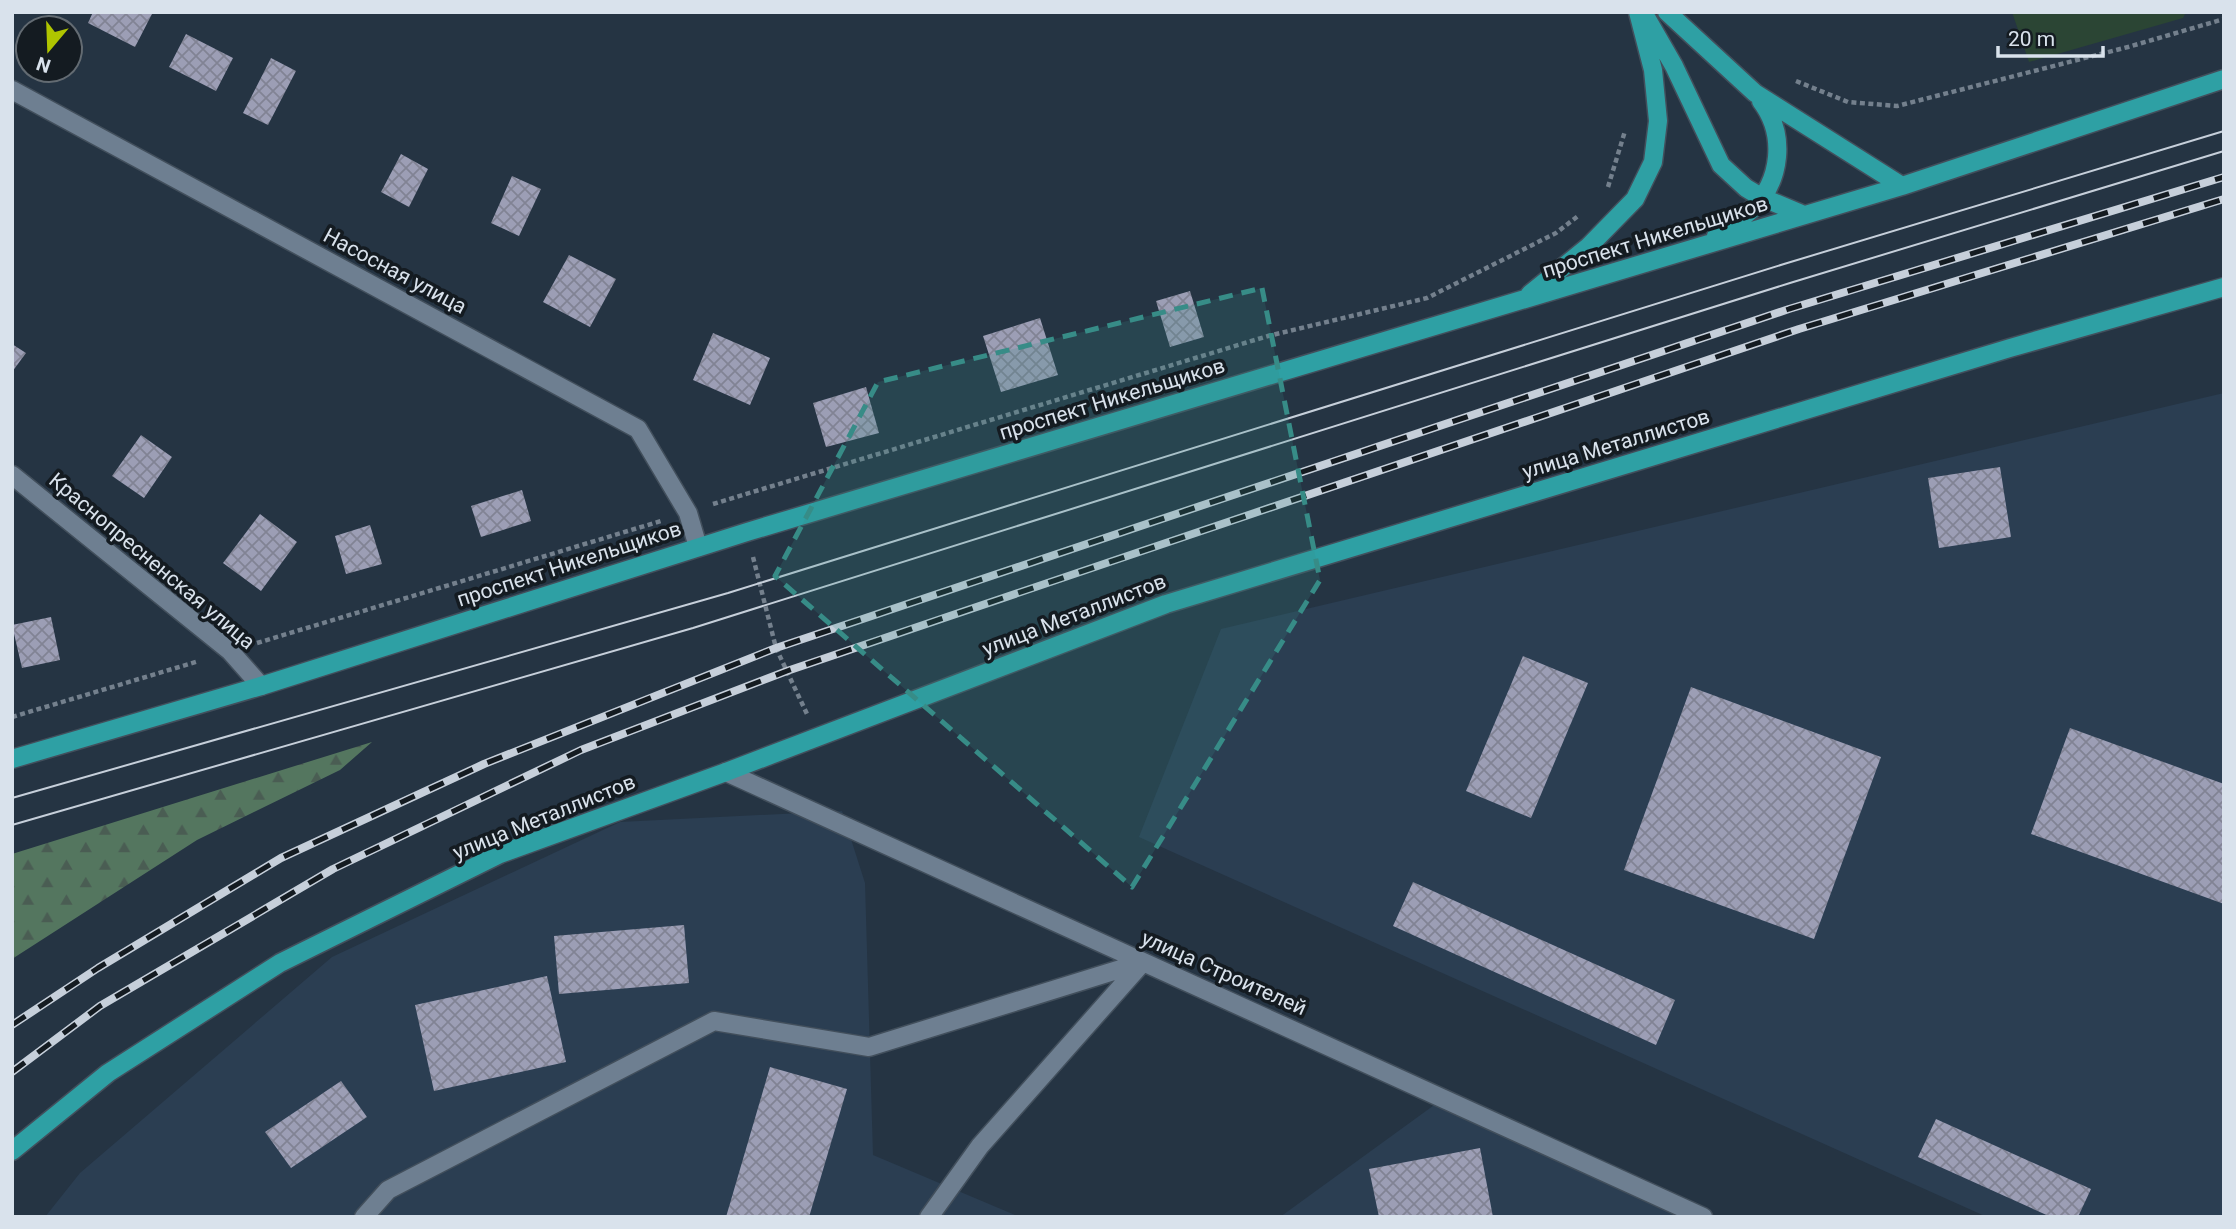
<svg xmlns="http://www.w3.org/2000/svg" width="2236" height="1229" font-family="Roboto,sans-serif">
	<defs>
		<pattern id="forest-firs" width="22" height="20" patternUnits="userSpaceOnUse" patternTransform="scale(1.75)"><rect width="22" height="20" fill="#54765f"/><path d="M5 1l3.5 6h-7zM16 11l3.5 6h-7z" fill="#4a5d53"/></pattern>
		<pattern id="building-cross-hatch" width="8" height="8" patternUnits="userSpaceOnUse" patternTransform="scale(1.75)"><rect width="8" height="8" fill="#9c9eb5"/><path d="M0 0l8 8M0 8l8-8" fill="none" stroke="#818394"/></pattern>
	</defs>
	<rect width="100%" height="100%" fill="#253443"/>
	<path fill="#2b3e52" d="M 2224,393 L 2224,1217 L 1987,1217 L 1139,837 L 1221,629 Z
		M 842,811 L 865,883 L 873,1155 L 1020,1217 L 45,1217 L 80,1173 L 332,957 L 620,822 Z
		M 1437,1103 L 1681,1217 L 1280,1217 Z"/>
	<path fill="#2b4534" d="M 2012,12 L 2186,12 L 2183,18 L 2029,62 Z"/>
	<path fill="url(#forest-firs)" d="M 372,742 L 340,770 L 197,840 L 12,959 L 12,854 Z"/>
	<path fill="url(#building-cross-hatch)" d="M 93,12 L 149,12 L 152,14 L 135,47 L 88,23 Z
		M 186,34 L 233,58 L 216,91 L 169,67 Z
		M 271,58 L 296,71 L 268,125 L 243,113 Z
		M 401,154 L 428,169 L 409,207 L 381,192 Z
		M 512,176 L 541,189 L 519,236 L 491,223 Z
		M 569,255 L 616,279 L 590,327 L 543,302 Z
		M 1190,291 L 1204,337 L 1170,347 L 1156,301 Z
		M 1040,318 L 1058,375 L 1001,392 L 983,336 Z
		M 713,333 L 770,358 L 750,405 L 693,380 Z
		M 12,344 L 26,353 L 12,372 Z
		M 866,387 L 879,433 L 826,447 L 813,403 Z
		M 141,435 L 172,457 L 144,498 L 112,476 Z
		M 2000,467 L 2011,537 L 1939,548 L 1928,478 Z
		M 522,490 L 531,521 L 481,537 L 471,506 Z
		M 260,514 L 297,542 L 261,591 L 223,563 Z
		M 370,525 L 382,564 L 346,574 L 335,536 Z
		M 51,617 L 60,660 L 22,668 L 12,625 Z
		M 1523,656 L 1588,683 L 1531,818 L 1466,791 Z
		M 1691,687 L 1881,757 L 1814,939 L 1624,870 Z
		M 2070,728 L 2224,784 L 2224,904 L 2031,834 Z
		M 1413,882 L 1675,1000 L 1656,1045 L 1393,926 Z
		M 684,925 L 689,983 L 559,994 L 554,936 Z
		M 547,976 L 566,1062 L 434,1091 L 415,1005 Z
		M 770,1067 L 847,1089 L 809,1217 L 726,1217 Z
		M 341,1081 L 367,1117 L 291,1168 L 265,1132 Z
		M 1936,1119 L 2091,1189 L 2078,1217 L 2051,1217 L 1918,1157 Z
		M 1480,1148 L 1493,1217 L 1379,1217 L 1369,1169 Z"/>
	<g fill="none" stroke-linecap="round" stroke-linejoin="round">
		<g stroke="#424f5c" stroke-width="21">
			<path id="minor" d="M 12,90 L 638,429 L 688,513 L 698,547
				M 12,475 L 230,651 L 261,686
				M 726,772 L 1703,1217
				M 364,1217 L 388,1190 L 714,1021 L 869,1047 L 1143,962
				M 929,1217 L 980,1146 L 1143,962"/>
		</g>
		<g stroke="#424f5c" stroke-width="21">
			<path id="major" d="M 1667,12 L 1755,93 L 1902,186
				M 1647,19 L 1674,66 L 1721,165 L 1746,188 L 1761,197 L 1804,215
				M 1716,236 C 1728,228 1740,220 1751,210 C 1782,181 1786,134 1761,101
				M 1530,294 L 1588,247 L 1635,199 L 1653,162 L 1658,121 L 1653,70 L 1638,12
				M 12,759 L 261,686 L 747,532 L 1902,186 L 2224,79
				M 12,1151 L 108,1073 L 280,963 L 500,854 L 726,772 L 1166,604 L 2010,348 L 2224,287"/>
		</g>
		<path stroke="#74808d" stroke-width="4.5" stroke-dasharray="5 3.5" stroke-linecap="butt" d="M 1796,81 L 1848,102 L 1897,106 L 2128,47 L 2224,19
			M 1608,187 L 1625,131
			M 713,504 L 1268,336 L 1427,298 L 1556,233 L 1578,216
			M 753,557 L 776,648 L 807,714
			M 257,643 L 661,521
			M 12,717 L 199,661"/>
		<use href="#minor" stroke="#6e7f91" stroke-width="18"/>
		<use href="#major" stroke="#2ea0a4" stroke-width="18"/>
		<path stroke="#c6cfda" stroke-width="2" d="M 12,798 L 728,593 L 1784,264 L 2224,131
			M 12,825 L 693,628 L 1790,283 L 2224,151"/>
		<g stroke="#c6cfda" stroke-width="8">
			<path id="rail" d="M 12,1025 L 98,968 L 281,858 L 484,764 L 776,648 L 1789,309 L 2224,177
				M 12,1072 L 100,1006 L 333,869 L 581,750 L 787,671 L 1799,329 L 2224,199"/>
		</g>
		<use href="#rail" stroke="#141b21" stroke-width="5" stroke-dasharray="16" stroke-linecap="butt"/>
	</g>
	<path fill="#378c87" fill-opacity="0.2" stroke="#378c87" stroke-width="5" stroke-dasharray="14 9" stroke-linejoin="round" d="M 1262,288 L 1320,580 L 1132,887 L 775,576 L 878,382 Z"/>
	<g text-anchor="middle" stroke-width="7" stroke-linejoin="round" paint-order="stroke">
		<g font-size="21" fill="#d9e2ec" stroke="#141b21">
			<text transform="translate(1655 237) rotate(-17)" y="7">проспект Никельщиков</text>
			<text transform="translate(395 271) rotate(28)" y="7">Насосная улица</text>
			<text transform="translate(1112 399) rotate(-17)" y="7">проспект Никельщиков</text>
			<text transform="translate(1616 444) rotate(-17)" y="7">улица Металлистов</text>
			<text transform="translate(152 561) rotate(40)" y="7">Краснопресненская улица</text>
			<text transform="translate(569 564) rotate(-18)" y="7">проспект Никельщиков</text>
			<text transform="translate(1074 615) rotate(-21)" y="7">улица Металлистов</text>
			<text transform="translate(544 817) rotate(-22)" y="7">улица Металлистов</text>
			<text transform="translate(1224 973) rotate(24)" y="7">улица Строителей</text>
		</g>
	</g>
	<rect width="2236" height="1229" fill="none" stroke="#d9e2ec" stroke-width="28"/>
	<g transform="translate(49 49) rotate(199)"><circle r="33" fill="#141b21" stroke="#636b72" stroke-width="2"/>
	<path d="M0-5L12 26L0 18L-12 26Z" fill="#b0c500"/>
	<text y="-10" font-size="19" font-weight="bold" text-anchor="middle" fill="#d9e2ec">N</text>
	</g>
	<path d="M1998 46v10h105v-10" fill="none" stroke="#d9e2ec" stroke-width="3.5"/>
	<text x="2008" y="46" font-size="21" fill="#d9e2ec" stroke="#141b21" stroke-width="5" paint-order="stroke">20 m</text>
</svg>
